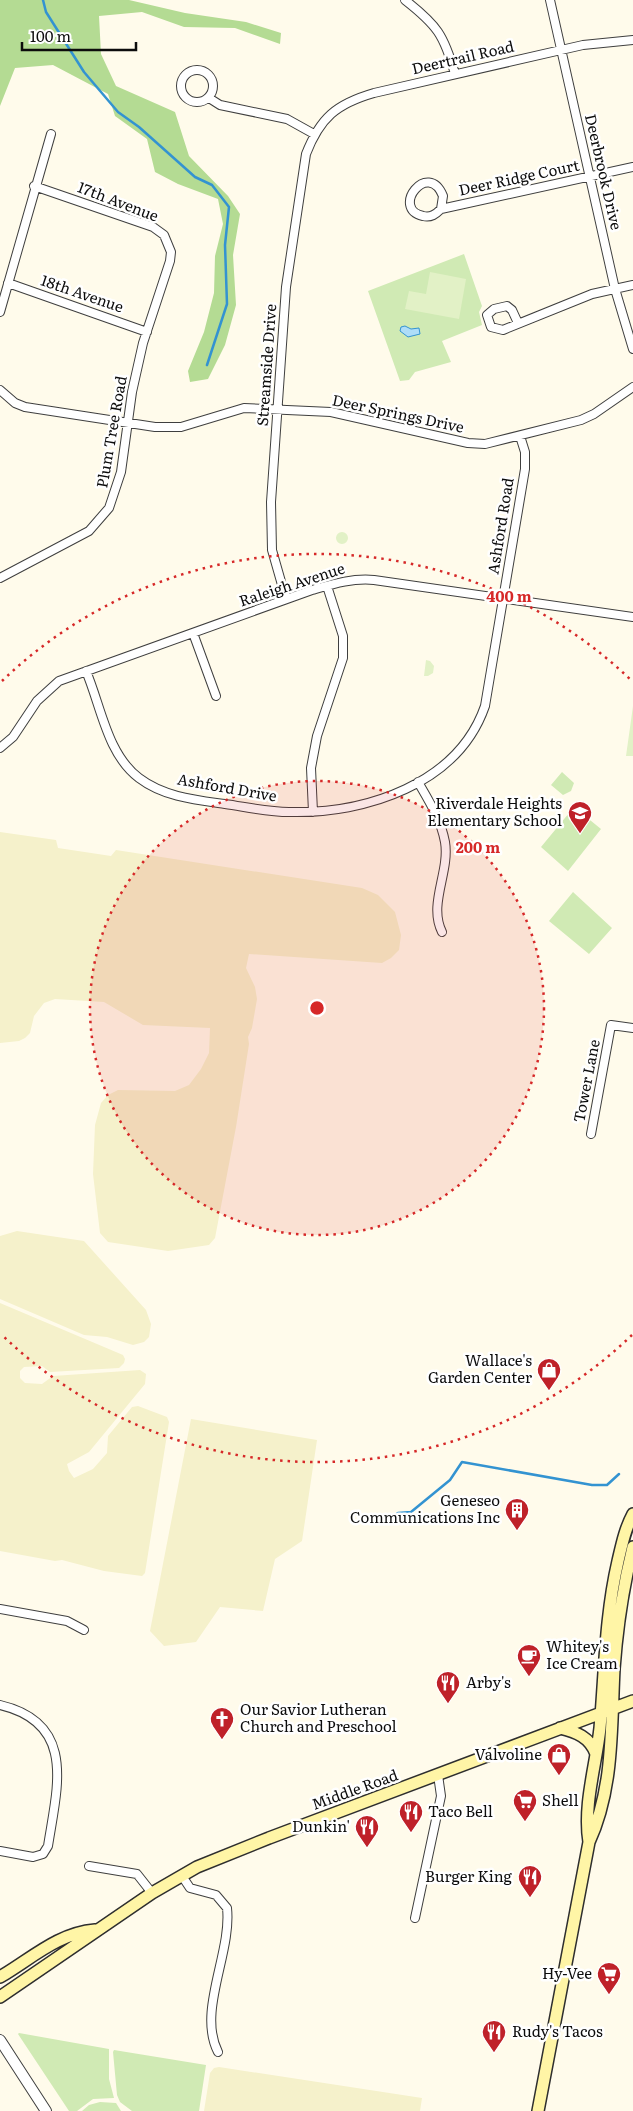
<svg xmlns="http://www.w3.org/2000/svg" width="633" height="2111" font-family="Literata,serif">
	<rect width="100%" height="100%" fill="#fffbeb"/>
	<path fill="#f5f1cb" d="M 0,832 L 56,840 L 58,848 L 111,856 L 116,850 L 362,888 L 378,895 L 395,912 L 401,935 L 399,950 L 391,958 L 382,963 L 249,954 L 246,968 L 255,987 L 257,999 L 252,1028 L 248,1037 L 249,1044 L 236,1127 L 215,1238 L 209,1245 L 168,1251 L 108,1242 L 100,1233 L 93,1174 L 95,1125 L 101,1103 L 108,1095 L 118,1090 L 175,1091 L 189,1085 L 201,1069 L 209,1053 L 210,1028 L 143,1025 L 104,1002 L 55,999 L 44,1003 L 34,1016 L 30,1033 L 25,1038 L 19,1041 L 0,1043 Z
		M 17,1231 L 84,1241 L 146,1310 L 151,1324 L 149,1337 L 144,1342 L 133,1345 L 107,1337 L 84,1335 L 0,1299 L 0,1236 Z
		M 0,1303 L 123,1355 L 125,1359 L 124,1363 L 119,1368 L 50,1372 L 42,1366 L 24,1367 L 20,1371 L 20,1378 L 25,1383 L 42,1384 L 53,1376 L 140,1370 L 146,1374 L 145,1384 L 89,1452 L 67,1464 L 69,1471 L 74,1478 L 93,1469 L 107,1453 L 108,1436 L 132,1407 L 138,1406 L 167,1417 L 169,1422 L 145,1573 L 142,1576 L 104,1571 L 62,1560 L 55,1561 L 0,1551 Z
		M 191,1419 L 317,1440 L 302,1541 L 275,1559 L 263,1611 L 220,1607 L 196,1642 L 164,1646 L 150,1631 Z
		M 219,2067 L 422,2098 L 420,2111 L 204,2111 L 210,2073 L 214,2068 Z"/>
	<path fill="#d0eab4" d="M 464,254 L 482,306 L 479,312 L 482,325 L 442,341 L 451,362 L 415,372 L 409,380 L 400,381 L 368,291 Z
		M 562,772 L 574,783 L 571,791 L 563,795 L 551,785 Z
		M 574,807 L 601,829 L 568,871 L 541,847 Z
		M 573,892 L 612,928 L 589,954 L 549,921 Z
		M 19,2033 L 109,2049 L 109,2079 L 114,2098 L 93,2099 L 77,2111 L 69,2111 L 18,2034 Z
		M 114,2050 L 206,2065 L 199,2111 L 132,2111 L 120,2102 L 117,2095 L 113,2052 Z
		M 100,2102 L 116,2103 L 121,2111 L 82,2111 L 89,2105 Z"/>
	<path fill="#b4db93" d="M 0,0 L 129,0 L 185,13 L 246,22 L 281,33 L 280,44 L 235,28 L 184,27 L 142,12 L 99,16 L 101,54 L 116,86 L 175,112 L 189,156 L 228,196 L 240,214 L 233,255 L 236,305 L 225,345 L 208,379 L 190,382 L 188,371 L 204,332 L 214,293 L 215,256 L 223,224 L 218,199 L 178,184 L 155,172 L 147,139 L 115,116 L 108,94 L 53,65 L 15,68 L 0,106 Z"/>
	<path fill="#e2f1c6" d="M 430,272 L 466,279 L 459,319 L 405,309 L 409,291 L 426,294 Z
		M336 538a6 6 0 1 1 12 0a6 6 0 1 1-12 0Z
		M 426,660 L 430,661 L 434,666 L 433,673 L 428,676 L 424,676 Z
		M 633,706 L 633,756 L 626,756 Z"/>
	<path fill="#aeddf8" stroke="#3393d1" d="M 405,326 L 411,329 L 419,328 L 420,334 L 408,337 L 400,331 L 401,327 Z"/>
	<g fill="none" stroke-linecap="round" stroke-linejoin="round">
		<path stroke="#3393d1" stroke-width="2.5" d="M 43,0 L 46,12 L 84,72 L 118,112 L 139,127 L 195,177 L 212,185 L 229,207 L 225,245 L 227,304 L 207,365
			M 389,1521 L 398,1513 L 411,1512 L 450,1480 L 462,1462 L 592,1485 L 607,1485 L 619,1474"/>
		<g stroke="#3f3f3f" stroke-width="10">
			<path id="minor" d="M 405,0 C 437,25 444,35 455,74
				M 550,0 L 615,289 L 633,349
				M181 86a16 16 0 1 1 32 0a16 16 0 1 1-32 0Z
				M 209,98 L 220,105 L 287,119 L 314,134
				M 441,209 L 443,196 C 428,159 390,209 423,216 C 431,218 436,214 441,209 L 633,167
				M 8,283 L 147,332
				M 0,312 L 51,134
				M 518,323 L 512,310 L 507,306 L 494,309 L 487,315 L 491,327 L 503,330 L 592,294 L 633,285
				M 0,390 L 15,403 L 25,407 L 155,427 L 181,427 L 244,408 L 331,412 L 468,443 L 485,444 L 581,420 L 594,414 L 633,387
				M 0,578 L 89,531 L 109,508 L 121,472 L 132,392 L 143,343 L 170,261 L 171,252 L 164,235 L 153,227 L 34,186
				M 286,599 L 272,550 L 271,502 L 286,287 L 306,154 C 320,118 336,104 374,93 L 583,45 L 633,40
				M 193,633 L 216,696
				M 86,671 C 101,706 107,754 139,778 C 164,797 196,800 225,804 C 246,807 268,812 289,812 C 366,814 458,784 485,706 L 525,469 L 525,452 L 520,436
				M 0,748 L 13,737 L 37,701 L 59,681 L 312,590 C 333,584 352,578 374,580 L 633,617
				M 418,782 C 429,801 441,820 445,842 C 450,872 428,904 442,932
				M 313,812 L 311,768 L 317,736 L 343,658 L 343,636 L 327,586
				M 591,1134 L 611,1025 L 633,1028
				M 0,1609 L 67,1621 L 84,1630
				M 0,1705 C 77,1723 57,1788 48,1846 L 43,1854 L 33,1857 L 0,1851
				M 89,1866 L 137,1874 L 152,1893
				M 182,1876 L 190,1888 L 216,1895 L 227,1908 C 232,1953 197,2011 218,2052
				M 415,1918 L 441,1796 L 438,1775"/>
		</g>
		<g stroke="#3f3f3f" stroke-width="12">
			<path id="tertiary" d="M 0,2040 L 46,2111"/>
		</g>
		<g stroke="#2e2e2e" stroke-width="14">
			<path id="secondary" d="M 560,1728 C 576,1732 590,1737 596,1754
				M 589,1842 C 583,1805 596,1765 600,1728 C 605,1672 605,1617 618,1561 C 622,1544 625,1529 633,1514
				M 0,1977 C 31,1959 58,1933 95,1930
				M 0,1997 L 152,1893 L 197,1867 L 269,1838 L 633,1701
				M 538,2111 L 589,1842 C 614,1788 611,1726 614,1669 C 617,1627 623,1587 633,1547"/>
		</g>
		<use href="#minor" stroke="#fff" stroke-width="8"/>
		<use href="#tertiary" stroke="#fff" stroke-width="10"/>
		<use href="#secondary" stroke="#fff5a6" stroke-width="11"/>
	</g>
	<circle cx="317" cy="1008" r="227" fill="#d62828" fill-opacity=".12"/>
	<g fill="none" stroke="#d62828" stroke-width="2.5" stroke-dasharray="2.5 5">
		<circle cx="317" cy="1008" r="227"/>
		<path d="M632 1335A454 454 0 0 1 2 1335M2 681A454 454 0 0 1 632 681"/>
	</g>
	<defs>
		<g id="school-pin" transform="scale(1.25)"><path d="M0 17L-7.5 6A9.5 9.5 0 1 1 7.5 6Z" fill="#bf2129" stroke="#fff"/><path d="M0-5L7-2L0 1L-7-2ZM-4 1L0 2.5L4 1V4Q0 6-4 4Z" fill="#fff"/></g>
		<g id="shop-pin" transform="scale(1.25)"><path d="M0 17L-7.5 6A9.5 9.5 0 1 1 7.5 6Z" fill="#bf2129" stroke="#fff"/><path d="M-5-2.5h2.3a2.7 3.5 0 0 1 5.4 0H5L5.5 6h-11ZM-1.5-2.5h3a1.5 2.3 0 0 0-3 0Z" fill="#fff"/></g>
		<g id="building-pin" transform="scale(1.25)"><path d="M0 17L-7.5 6A9.5 9.5 0 1 1 7.5 6Z" fill="#bf2129" stroke="#fff"/><path d="M-4-6H4V6H1V3H-1V6H-4ZM-2.5-4.3h1.7v1.8h-1.7ZM.8-4.3h1.7v1.8H.8ZM-2.5-1h1.7V.8h-1.7ZM.8-1h1.7V.8H.8Z" fill="#fff"/></g>
		<g id="cafe-pin" transform="scale(1.25)"><path d="M0 17L-7.5 6A9.5 9.5 0 1 1 7.5 6Z" fill="#bf2129" stroke="#fff"/><path d="M-5.5-4.5H6V0H3Q3 3.5 0 3.5H-2.5Q-5.5 3.5-5.5 0ZM3-3.2v2h1.7v-2ZM-6 4.5H4V6H-6Z" fill="#fff"/></g>
		<g id="restaurant-pin" transform="scale(1.25)"><path d="M0 17L-7.5 6A9.5 9.5 0 1 1 7.5 6Z" fill="#bf2129" stroke="#fff"/><path d="M-5-6h1v4h1v-4h1v4h1v-4h1v5L-1.5 .5V6h-2V.5L-5-1ZM5-6V6H3V1.5H1.5Q1.5-4 5-6Z" fill="#fff"/></g>
		<g id="church-pin" transform="scale(1.25)"><path d="M0 17L-7.5 6A9.5 9.5 0 1 1 7.5 6Z" fill="#bf2129" stroke="#fff"/><path d="M-1.2-6h2.4v3.5h3.3v2.4h-3.3V6h-2.4V-.1h-3.3v-2.4h3.3Z" fill="#fff"/></g>
		<g id="supermarket-pin" transform="scale(1.25)"><path d="M0 17L-7.5 6A9.5 9.5 0 1 1 7.5 6Z" fill="#bf2129" stroke="#fff"/><path d="M-6-5.5h2.5l.6 2H6L4.5 2H-2.5L-4.4-4H-6ZM-1.5 3.2a1.3 1.3 0 1 0 .1 0ZM3 3.2a1.3 1.3 0 1 0 .1 0Z" fill="#fff"/></g>
	</defs>
	<g fill-rule="evenodd">
		<use href="#school-pin" x="580" y="813"/>
		<use href="#shop-pin" x="549" y="1370"/>
		<use href="#building-pin" x="517" y="1510"/>
		<use href="#cafe-pin" x="529" y="1656"/>
		<use href="#restaurant-pin" x="448" y="1683"/>
		<use href="#church-pin" x="222" y="1719"/>
		<use href="#shop-pin" x="559" y="1755"/>
		<use href="#supermarket-pin" x="525" y="1801"/>
		<use href="#restaurant-pin" x="411" y="1812"/>
		<use href="#restaurant-pin" x="367" y="1827"/>
		<use href="#restaurant-pin" x="530" y="1877"/>
		<use href="#supermarket-pin" x="609" y="1974"/>
		<use href="#restaurant-pin" x="494" y="2032"/>
	</g>
	<g text-anchor="middle" stroke-width="5" stroke-linejoin="round" paint-order="stroke">
		<g font-size="15" fill="#0c0c0c" stroke="#fff">
			<text transform="translate(463 58) rotate(-13)" y="5">Deertrail Road</text>
			<text transform="translate(603 172) rotate(77)" y="5">Deerbrook Drive</text>
			<text transform="translate(519 178) rotate(-12)" y="5">Deer Ridge Court</text>
			<text transform="translate(118 202) rotate(21)" y="5">17th Avenue</text>
			<text transform="translate(82 294) rotate(19)" y="5">18th Avenue</text>
			<text transform="translate(267 365) rotate(-86)" y="5">Streamside Drive</text>
			<text transform="translate(398 414) rotate(12)" y="5">Deer Springs Drive</text>
			<text transform="translate(112 432) rotate(-80)" y="5">Plum Tree Road</text>
			<text transform="translate(501 526) rotate(-81)" y="5">Ashford Road</text>
			<text transform="translate(292 585) rotate(-18)" y="5">Raleigh Avenue</text>
			<text transform="translate(227 788) rotate(10)" y="5">Ashford Drive</text>
			<text transform="translate(587 1081) rotate(-79)" y="5">Tower Lane</text>
			<text transform="translate(355 1790) rotate(-20)" y="5">Middle Road</text>
		</g>
		<g font-size="15" fill="#0c0c0c" stroke="#fff" text-anchor="end">
			<text x="562" y="809">Riverdale Heights<tspan x="562" dy="17">Elementary School</tspan></text>
			<text x="532" y="1366">Wallace's<tspan x="532" dy="17">Garden Center</tspan></text>
			<text x="500" y="1506">Geneseo<tspan x="500" dy="17">Communications Inc</tspan></text>
			<text x="546" y="1652" text-anchor="start">Whitey's<tspan x="546" dy="17">Ice Cream</tspan></text>
			<text x="466" y="1688" text-anchor="start">Arby's</text>
			<text x="240" y="1715" text-anchor="start">Our Savior Lutheran<tspan x="240" dy="17">Church and Preschool</tspan></text>
			<text x="542" y="1760">Valvoline</text>
			<text x="542" y="1806" text-anchor="start">Shell</text>
			<text x="428" y="1817" text-anchor="start">Taco Bell</text>
			<text x="350" y="1832">Dunkin'</text>
			<text x="512" y="1882">Burger King</text>
			<text x="592" y="1979">Hy-Vee</text>
			<text x="512" y="2037" text-anchor="start">Rudy's Tacos</text>
		</g>
	</g>
	<circle cx="317" cy="1008" r="8" fill="#d62828" stroke="#fff" stroke-width="2.5"/>
	<g font-size="15" text-anchor="middle" font-weight="bold" fill="#d62828" stroke="#fff" stroke-width="5" stroke-linejoin="round" paint-order="stroke">
		<text x="509" y="602">400 m</text>
		<text x="478" y="853">200 m</text>
	</g>
	<path d="M22 42v8h114v-8" fill="none" stroke="#0c0c0c" stroke-width="2.5"/>
	<text x="30" y="42" font-size="15" fill="#0c0c0c" stroke="#ffffff" stroke-width="4" paint-order="stroke">100 m</text>
</svg>
